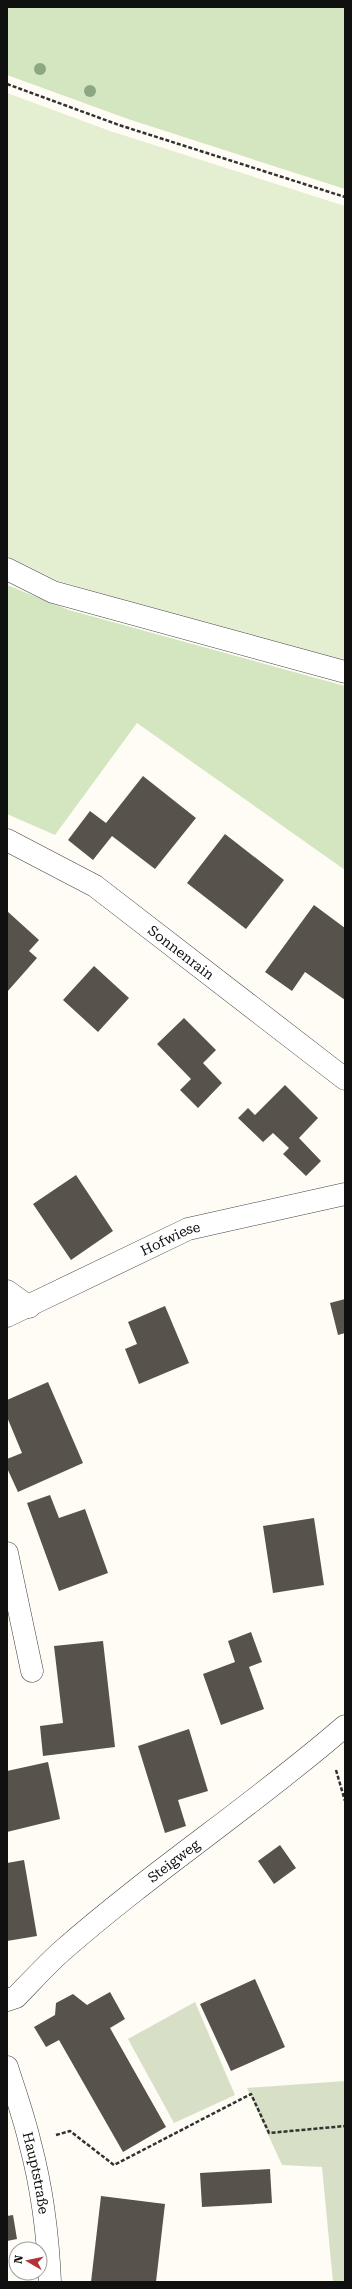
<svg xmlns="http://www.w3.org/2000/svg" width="352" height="2289" font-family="'Roboto Serif',serif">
	<rect width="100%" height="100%" fill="#fefcf4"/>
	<path fill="#d3e6c0" d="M 7,7 L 345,7 L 345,189 L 128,119 L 7,75 Z
		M 7,585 L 69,610 L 345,686 L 345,870 L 137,723 L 55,835 L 7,814 Z"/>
	<path fill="#d7dfc6" d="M 195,2002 L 235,2095 L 174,2123 L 128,2039 Z
		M 345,2081 L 345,2282 L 333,2282 L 322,2167 L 282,2165 L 247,2088 Z"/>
	<path fill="#e4eed1" d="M 7,93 L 110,131 L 345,206 L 345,662 L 58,581 L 7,556 Z"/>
	<path fill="#58524d" d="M 143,776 L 196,818 L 155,869 L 112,836 L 93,860 L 68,840 L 90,811 L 106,823 Z
		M 225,834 L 284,880 L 246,929 L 187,883 Z
		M 314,905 L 345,928 L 345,1000 L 305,972 L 292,991 L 265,972 Z
		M 7,911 L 39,940 L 29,951 L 37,958 L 7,992 Z
		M 94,966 L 129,998 L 98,1032 L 63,1000 Z
		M 184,1018 L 216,1050 L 203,1063 L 222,1083 L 198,1108 L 180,1090 L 191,1079 L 157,1044 Z
		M 285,1085 L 318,1118 L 299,1138 L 321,1161 L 306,1176 L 283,1154 L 289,1148 L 273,1133 L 263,1142 L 238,1118 L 248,1108 L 255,1115 Z
		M 76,1175 L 113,1231 L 71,1260 L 33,1204 Z
		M 345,1299 L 345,1333 L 338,1335 L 330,1303 Z
		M 165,1306 L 189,1363 L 139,1384 L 125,1349 L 137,1344 L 128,1322 Z
		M 48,1382 L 83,1463 L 18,1492 L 7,1468 L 7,1459 L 22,1453 L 7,1417 L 7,1400 Z
		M 50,1495 L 59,1518 L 85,1509 L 108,1573 L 59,1591 L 27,1503 Z
		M 314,1518 L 324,1585 L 273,1593 L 263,1526 Z
		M 251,1632 L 262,1662 L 249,1667 L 264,1709 L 221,1725 L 203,1674 L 235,1662 L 228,1641 Z
		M 103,1641 L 115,1747 L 43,1756 L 40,1726 L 63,1723 L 54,1646 Z
		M 189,1729 L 208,1791 L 178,1800 L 186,1826 L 165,1833 L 138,1746 Z
		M 48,1762 L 60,1819 L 7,1832 L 7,1771 Z
		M 280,1845 L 296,1868 L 274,1884 L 258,1861 Z
		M 24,1860 L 37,1936 L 7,1941 L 7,1863 Z
		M 255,1979 L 285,2047 L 231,2071 L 200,2004 Z
		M 110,1992 L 125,2019 L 110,2028 L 166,2127 L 123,2152 L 59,2040 L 46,2047 L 34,2027 L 55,2015 L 56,2003 L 73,1994 L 87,2005 Z
		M 270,2169 L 272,2203 L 202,2207 L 200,2173 Z
		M 101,2196 L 165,2204 L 156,2282 L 91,2282 Z
		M 13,2215 L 17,2239 L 7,2241 L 7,2216 Z"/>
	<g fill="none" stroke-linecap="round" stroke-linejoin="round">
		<g stroke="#434343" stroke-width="23">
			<g id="minor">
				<path d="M 7,569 L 53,592 L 345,672"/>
				<path id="s1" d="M 7,840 L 95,886 L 345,1079"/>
				<path d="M 7,1291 L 29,1307"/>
				<path id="s2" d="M 7,1316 L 188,1229 L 345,1194"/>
				<path d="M 7,1553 L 32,1671"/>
				<path id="s3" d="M 7,2000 L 16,1997 C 31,1982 46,1965 63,1950 C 153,1871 254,1805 345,1726"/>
				<path id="s4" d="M 7,2067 C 15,2092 24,2117 30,2143 C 42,2188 48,2235 50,2282"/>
			</g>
		</g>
		<path stroke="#323232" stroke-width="2.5" stroke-dasharray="4 2" stroke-linecap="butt" d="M 7,84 L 119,125 L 345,197
			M 336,1770 L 345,1801
			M 56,2135 L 70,2131 L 114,2165 L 251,2094 L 269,2133 L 345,2126"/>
		<use href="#minor" stroke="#fff" stroke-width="22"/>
	</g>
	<g fill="#8ea783">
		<circle cx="40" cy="69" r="6"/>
		<circle cx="90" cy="91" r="6"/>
	</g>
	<g text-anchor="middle" stroke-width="4" stroke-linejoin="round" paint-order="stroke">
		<g font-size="14" fill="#101010" stroke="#fff">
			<text dy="5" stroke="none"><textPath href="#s1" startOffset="208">Sonnenrain</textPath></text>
			<text dy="5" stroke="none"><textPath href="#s2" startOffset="181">Hofwiese</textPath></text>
			<text dy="5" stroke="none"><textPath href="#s3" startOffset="218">Steigweg</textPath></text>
			<text dy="5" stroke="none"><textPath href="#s4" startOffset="110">Hauptstraße</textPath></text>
		</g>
	</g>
	<rect width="352" height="2289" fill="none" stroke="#101010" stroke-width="16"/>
	<g transform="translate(28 2261) rotate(279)"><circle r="19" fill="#ffffff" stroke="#9f9f9f"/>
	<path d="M0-3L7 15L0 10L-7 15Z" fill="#b3353a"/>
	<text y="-6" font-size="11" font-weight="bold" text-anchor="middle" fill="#101010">N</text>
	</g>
</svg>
